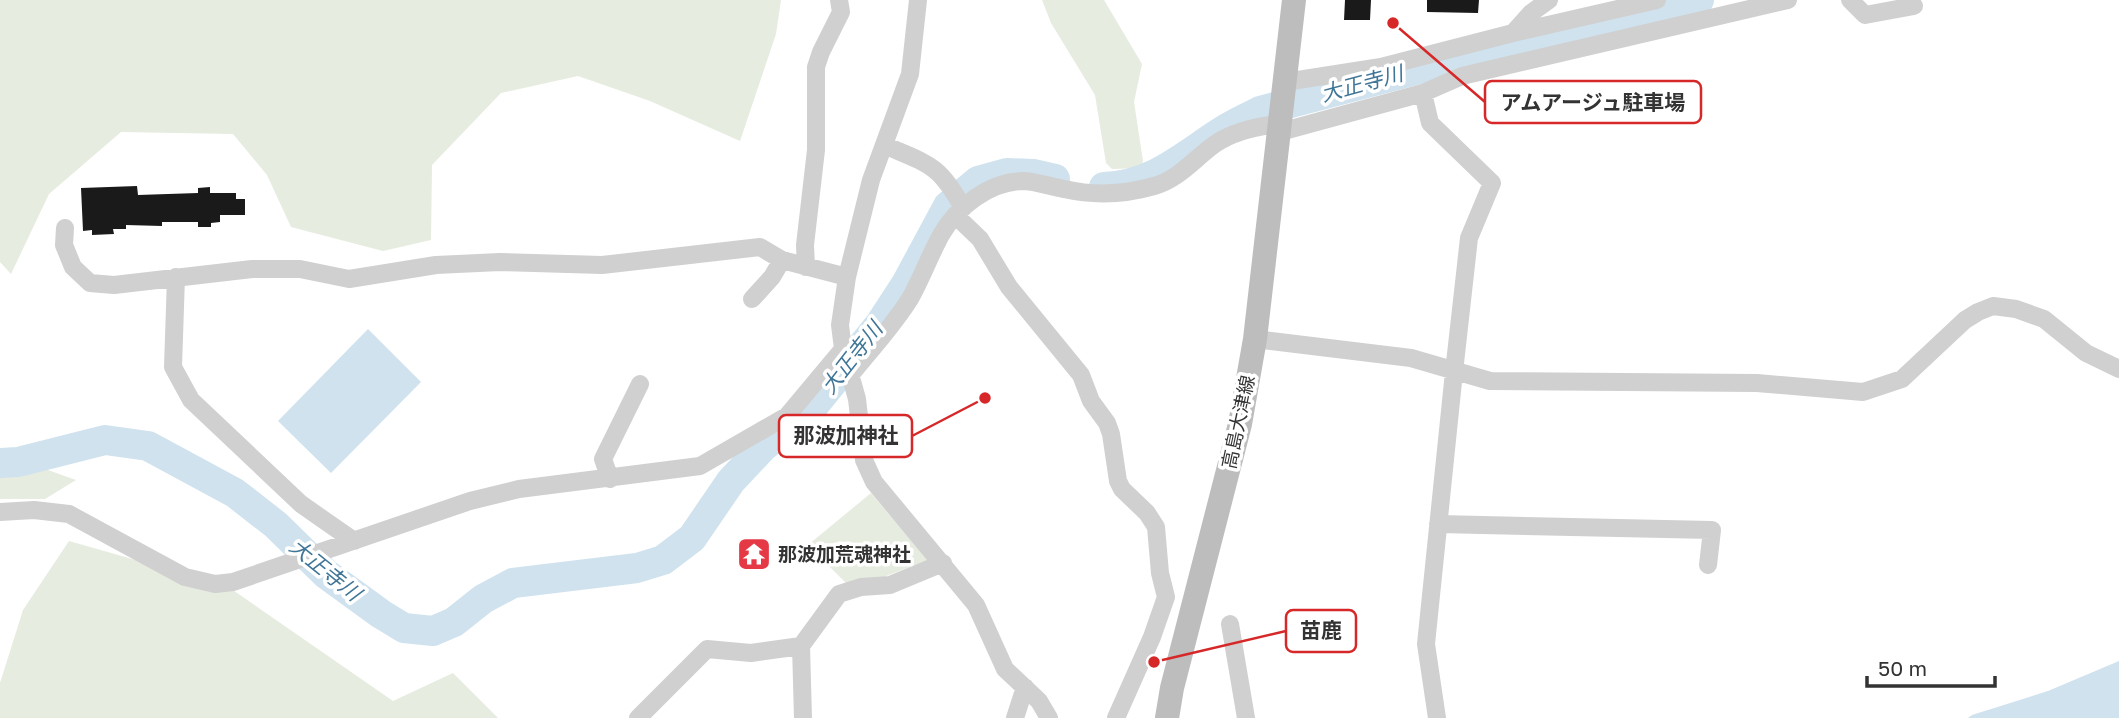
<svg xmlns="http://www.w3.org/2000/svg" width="2119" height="718" font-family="'Golos Text','Noto Sans JP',sans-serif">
	<rect width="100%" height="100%" fill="#fff"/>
	<path fill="#e6ecdf" d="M 0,0 L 781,0 L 776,34 L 740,141 L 650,101 L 578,76 L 501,93 L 432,165 L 431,240 L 383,251 L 291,227 L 267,175 L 233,134 L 121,132 L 49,194 L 11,274 L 0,262 Z
		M 1042,0 L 1104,0 L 1142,64 L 1134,102 L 1143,161 L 1141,168 L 1112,169 L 1106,163 L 1095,95 L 1051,23 Z
		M 0,453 L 76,480 L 45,499 L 0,499 Z
		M 871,493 L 928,560 L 881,578 L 846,583 L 808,545 Z
		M 69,541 L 227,586 L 393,701 L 453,673 L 498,718 L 0,718 L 0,683 L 23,610 Z"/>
	<path fill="#cfe2ee" d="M 368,329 L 421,382 L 331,473 L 278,421 Z
		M 2119,661 L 2119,718 L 1968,718 L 1972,715 L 2048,691 Z"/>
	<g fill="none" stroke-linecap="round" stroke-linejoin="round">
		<path stroke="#cfe2ee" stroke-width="30" d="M 1104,187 C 1153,185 1182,157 1221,132 C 1233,124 1247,118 1260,111 L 1556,33 L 1699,0
			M 0,463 L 18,462 L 105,440 L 148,446 L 235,493 L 276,525 L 326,574 L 381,614 L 404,628 L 433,631 L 454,622 L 483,599 L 513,583 L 637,568 L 663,560 L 692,538 L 731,481 L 763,447 L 811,409 L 880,324 L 906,284 L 948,206 L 978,181 L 1007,173 L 1033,174 L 1055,179"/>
	</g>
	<path fill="#1a1a1a" d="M 1345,0 L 1371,0 L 1370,20 L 1344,20 Z
		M 1427,0 L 1479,0 L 1478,13 L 1427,12 Z
		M 137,186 L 138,195 L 198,193 L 198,188 L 210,187 L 210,193 L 236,193 L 236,199 L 245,199 L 245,215 L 220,215 L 220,222 L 211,223 L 211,227 L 198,227 L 198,222 L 162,222 L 162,226 L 126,225 L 126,229 L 113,229 L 114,234 L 92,235 L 92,230 L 83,231 L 81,188 Z"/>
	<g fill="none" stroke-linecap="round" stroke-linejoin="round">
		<path stroke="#d0d0d0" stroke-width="18" d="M 918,0 L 910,74 L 871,180 L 847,277 L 840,325 L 843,349 L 857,399 L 864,460 L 874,482 L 976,605 L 1005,669 L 1039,701 L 1049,718
			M 1850,0 L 1865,15 L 1914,6
			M 1513,33 L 1531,13 L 1549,0
			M 1285,82 L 1381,67 L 1513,33 L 1657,0
			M 1423,93 L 1430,123 L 1492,183 L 1469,238 L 1454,372 L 1426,644 L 1437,718
			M 1280,132 L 1423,93 L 1462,76 L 1788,0
			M 884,145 C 928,164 939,164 963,208
			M 956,216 L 980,239 L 1009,287 L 1081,375 L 1091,401 L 1107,423 L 1111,434 L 1118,481 L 1122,489 L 1147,513 L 1156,527 L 1160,573 L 1166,597 L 1152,637 L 1116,718
			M 65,228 L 64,245 L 73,267 L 90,283 L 114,285 L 252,269 L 300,269 L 349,279 L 436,265 L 500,262 L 602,265 L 760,247 L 782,260 L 847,277
			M 806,267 L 805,245 L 816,150 L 816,67 L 821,52 L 841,12 L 839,0
			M 176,277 L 173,367 L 191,400 L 301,504 L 354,541
			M 752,299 L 772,277 L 782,260
			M 1255,339 L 1411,358 L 1490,381 L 1757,383 L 1863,392 L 1902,379 L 1965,320 L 1978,312 L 1993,306 L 2016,309 L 2044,319 L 2086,353 L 2119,369
			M 852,373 C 872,348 894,325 911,297 C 922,277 930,255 941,235 C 957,207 989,182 1022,181 C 1036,181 1051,187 1064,189 C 1095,196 1123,195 1154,186 C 1179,179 1194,159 1215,144 C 1234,131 1258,126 1280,124
			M 610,479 L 603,459 L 640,384
			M 0,512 L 34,510 L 69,514 L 185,577 L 215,584 L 233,582 L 470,501 L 519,489 L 700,466 L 787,416 L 843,349
			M 1438,524 L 1712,530 L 1708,565
			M 1230,624 L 1246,718
			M 801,646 L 803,718
			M 638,718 L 707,649 L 751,653 L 801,646 L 839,594 L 861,587 L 890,585 L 943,563
			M 1015,718 L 1025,687"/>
		<path stroke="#bdbdbd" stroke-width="24" d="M 1167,718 L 1172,688 L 1240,424 L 1255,339 L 1294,0"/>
	</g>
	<defs>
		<g id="temple-square" transform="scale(1.75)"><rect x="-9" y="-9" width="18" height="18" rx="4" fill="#e63946" stroke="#fff"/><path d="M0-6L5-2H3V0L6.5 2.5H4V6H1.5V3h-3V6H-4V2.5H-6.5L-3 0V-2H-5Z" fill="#fff"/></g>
	</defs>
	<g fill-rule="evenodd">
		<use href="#temple-square" x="754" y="554"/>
	</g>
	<g text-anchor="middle" stroke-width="7" stroke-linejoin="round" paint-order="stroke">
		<g font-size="19" fill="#333" stroke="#fff">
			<text transform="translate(1238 422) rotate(-78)" y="7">高島大津線</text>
		</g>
		<g font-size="19" font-weight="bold" fill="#333" stroke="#fff" text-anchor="start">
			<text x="778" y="561">那波加荒魂神社</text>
		</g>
		<g font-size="21" font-style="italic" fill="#3f7597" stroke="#fff">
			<text transform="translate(1362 84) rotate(-15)" y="7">大正寺川</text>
			<text transform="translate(852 358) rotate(-52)" y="7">大正寺川</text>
			<text transform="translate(325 570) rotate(39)" y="7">大正寺川</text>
		</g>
	</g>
	<path fill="none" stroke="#d62828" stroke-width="2.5" d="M1393 23L1485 102M985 398L912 436M1154 662L1286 631"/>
	<g fill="#d62828" stroke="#fff" stroke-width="2.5">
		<circle cx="1393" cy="23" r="7"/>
		<circle cx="985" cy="398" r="7"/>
		<circle cx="1154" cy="662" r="7"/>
	</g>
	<g fill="#fff" stroke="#d62828" stroke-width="2.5">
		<rect x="1485" y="81" width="216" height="42" rx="7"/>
		<rect x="779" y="415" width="133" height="42" rx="7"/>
		<rect x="1286" y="610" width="70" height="42" rx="7"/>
	</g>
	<g font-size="21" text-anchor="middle" font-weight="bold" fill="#333">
		<text x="1593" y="110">アムアージュ駐車場</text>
		<text x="846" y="443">那波加神社</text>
		<text x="1321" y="638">苗鹿</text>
	</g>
	<path d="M1867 676v10h128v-10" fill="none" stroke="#333333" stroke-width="3.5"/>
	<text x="1878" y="676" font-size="21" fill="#333333" stroke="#ffffff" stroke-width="5" paint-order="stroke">50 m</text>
</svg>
